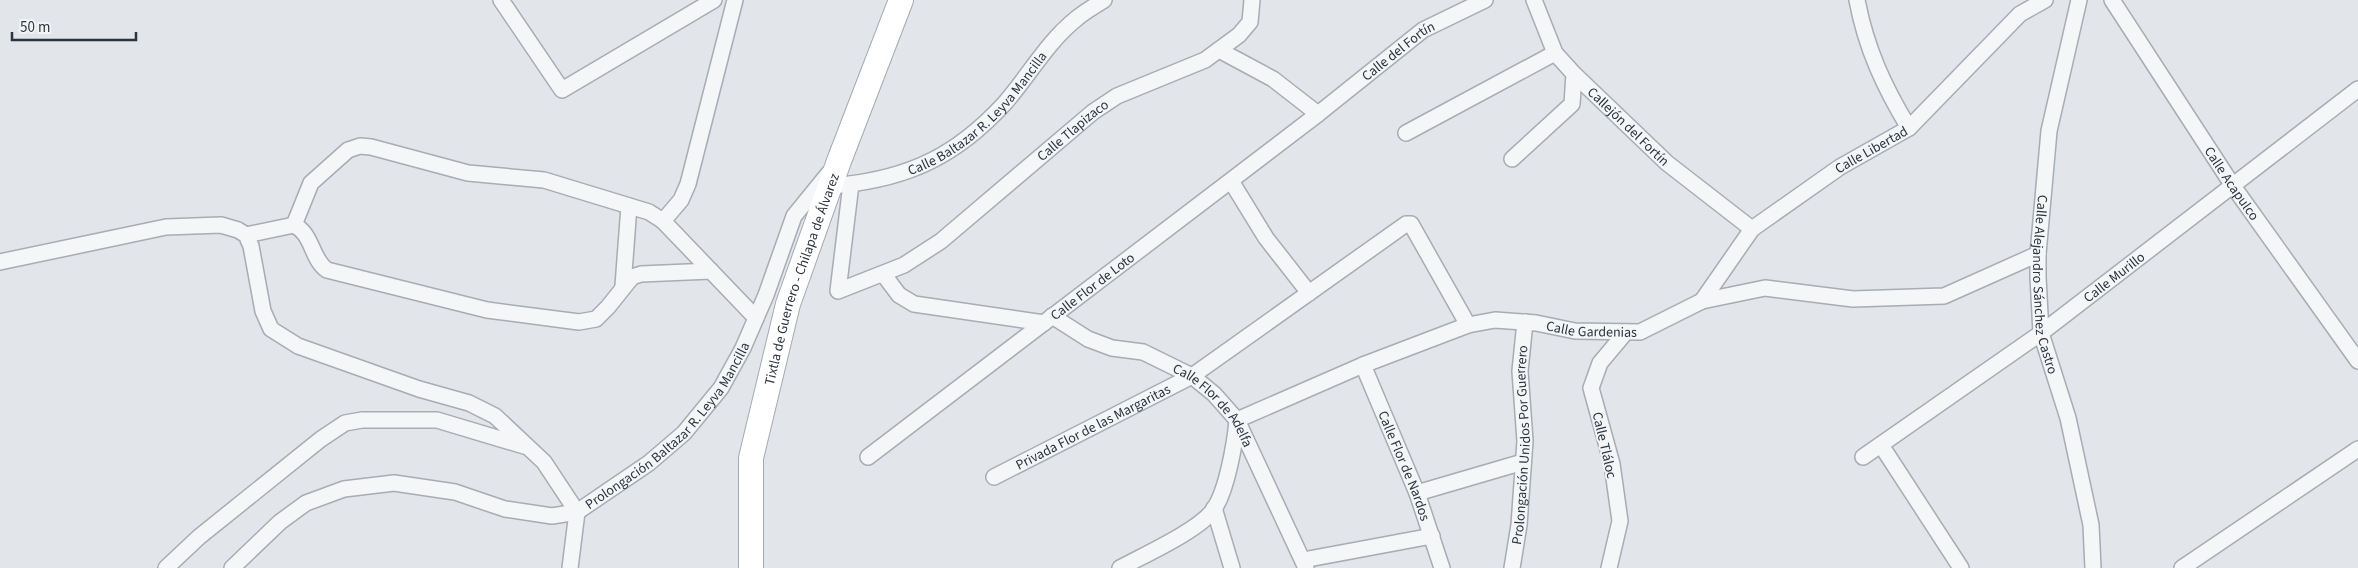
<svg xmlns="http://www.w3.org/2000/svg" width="2358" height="568" font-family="'Source Sans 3',sans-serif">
	<rect width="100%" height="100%" fill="#e2e5e9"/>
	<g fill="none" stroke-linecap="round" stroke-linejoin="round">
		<g stroke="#a8acb3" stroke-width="18">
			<g id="minor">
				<path d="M 501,0 L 562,90 L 714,0"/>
				<path id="s1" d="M 1534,0 L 1555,53 L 1574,74 L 1667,163 L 1752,229"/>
				<path d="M 1857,0 C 1866,48 1884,87 1909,128"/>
				<path id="s2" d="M 2079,0 L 2049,131 L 2038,254 L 2038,277 L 2041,333 L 2068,418 L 2091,525 L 2093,568"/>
				<path id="s3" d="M 2112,0 L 2233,186 L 2358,361"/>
				<path d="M 1219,50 L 1273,79 L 1318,114"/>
				<path d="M 1406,133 L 1555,53"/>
				<path d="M 1512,159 L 1572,104 L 1574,74"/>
				<path d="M 1231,181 L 1266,238 L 1309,293"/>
				<path id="s4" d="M 851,184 L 838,291 L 904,265 L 941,241 L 1093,112 L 1117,96 L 1205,60 L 1239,35 L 1250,22 L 1252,0"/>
				<path id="s5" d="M 841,185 C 910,178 957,155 1004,104 C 1028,77 1047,42 1076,19 C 1084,12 1095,6 1104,0"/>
				<path d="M 663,221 L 681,200 L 688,184 L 735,0"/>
				<path d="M 294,225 L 311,183 L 348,150 L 360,146 L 371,147 L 468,173 L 544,180 L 649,212 L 663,221 L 756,318"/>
				<path d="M 246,235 L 294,225 C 313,234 311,259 327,270 L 487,310 L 579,322 L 596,319 L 608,307 L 632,277 L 641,274 L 711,271"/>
				<path d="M 0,262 L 166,227 L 221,225 L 238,230 L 246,235 L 251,246 L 263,311 L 271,329 L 298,346 L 419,389 L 469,403 L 495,416 L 544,462 L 577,512 L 570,568"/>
				<path d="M 884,275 L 899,295 L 914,304 L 1044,323"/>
				<path d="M 623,286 L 629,206"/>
				<path id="s6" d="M 1702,301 L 1752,229 L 1840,167 L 1909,128 L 2020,14 L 2045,0"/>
				<path id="s7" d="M 1052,316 L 1088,339 L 1112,348 L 1143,352 L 1192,376 L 1214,394 L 1237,420 L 1306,568"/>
				<path id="s8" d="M 1363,365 L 1417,493 L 1442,568"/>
				<path d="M 1881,445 L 1961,568"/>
				<path id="s9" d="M 868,457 L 1318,114 L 1423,30 L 1485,0"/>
				<path id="s10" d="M 1863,457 L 2041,333 L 2358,89"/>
				<path id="s11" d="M 994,477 L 1192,376 L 1406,224 L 1411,224 L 1468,325"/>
				<path d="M 1417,493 L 1523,462"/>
				<path d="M 1214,508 L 1232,568"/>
				<path d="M 1303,560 L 1432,536"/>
				<path d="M 166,568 L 199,537 L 321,439 L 345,423 L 362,420 L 437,420 L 524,446"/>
				<path id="s12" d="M 232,568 L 280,522 L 306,503 L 344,489 L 394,483 L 455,492 L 505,509 L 552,516 L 577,512 L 649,463 L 684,433 L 721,388 L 743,348 L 766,295 L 794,216 L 829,173"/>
				<path id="s13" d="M 1120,568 C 1144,555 1200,530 1214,509 C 1227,490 1235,443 1237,420 L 1363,365 L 1468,325 L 1495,320 L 1536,323 L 1575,331 L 1640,332 L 1702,301 L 1765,288 L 1853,299 L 1944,296 L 2038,254"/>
				<path id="s14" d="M 1512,568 L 1519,525 L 1525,441 L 1520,371 L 1525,322"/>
				<path d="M 1609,568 L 1620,521 L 1612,464 L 1591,388 L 1600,363 L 1626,332"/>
				<path d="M 2182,568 L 2358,449"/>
			</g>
		</g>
		<g stroke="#a3aab3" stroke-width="26">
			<g id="primary">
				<path id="s15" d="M 751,568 L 751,458 L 788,304 L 839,161 L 901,0"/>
			</g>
		</g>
		<use href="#minor" stroke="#f4f6f8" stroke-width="15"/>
		<use href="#primary" stroke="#fff" stroke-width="24"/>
	</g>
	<g text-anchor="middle" stroke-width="4" stroke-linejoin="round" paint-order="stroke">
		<g font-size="14" fill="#2c343f" stroke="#f2f4f6">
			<text dy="5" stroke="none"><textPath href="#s9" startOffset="668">Calle del Fortín</textPath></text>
			<text dy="5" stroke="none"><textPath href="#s5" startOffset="160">Calle Baltazar R. Leyva Mancilla</textPath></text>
			<text dy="5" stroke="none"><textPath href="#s1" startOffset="161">Callejón del Fortín</textPath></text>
			<text dy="5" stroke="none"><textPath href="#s4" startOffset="395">Calle Tlapizaco</textPath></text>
			<text dy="5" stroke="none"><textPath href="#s6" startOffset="231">Calle Libertad</textPath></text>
			<text dy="5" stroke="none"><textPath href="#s3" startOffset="219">Calle Acapulco</textPath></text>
			<text dy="5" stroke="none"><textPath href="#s10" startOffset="309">Calle Murillo</textPath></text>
			<text dy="5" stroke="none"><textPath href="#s15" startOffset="296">Tixtla de Guerrero - Chilapa de Álvarez</textPath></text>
			<text dy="5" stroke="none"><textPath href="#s2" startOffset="289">Calle Alejandro Sánchez Castro</textPath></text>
			<text dy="5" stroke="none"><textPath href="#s9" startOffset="282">Calle Flor de Loto</textPath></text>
			<text dy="5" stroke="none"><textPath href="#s13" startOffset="579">Calle Gardenias</textPath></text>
			<text dy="5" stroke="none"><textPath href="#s7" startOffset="190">Calle Flor de Adelfa</textPath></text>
			<text dy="5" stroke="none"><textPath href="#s12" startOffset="504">Prolongación Baltazar R. Leyva Mancilla</textPath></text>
			<text dy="5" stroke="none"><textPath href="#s11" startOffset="111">Privada Flor de las Margaritas</textPath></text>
			<text dy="5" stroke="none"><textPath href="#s14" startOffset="124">Prolongación Unidos Por Guerrero</textPath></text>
			<text transform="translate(1605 445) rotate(77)" y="5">Calle Tláloc</text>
			<text dy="5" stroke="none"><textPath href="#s8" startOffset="109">Calle Flor de Nardos</textPath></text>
		</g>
	</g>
	<path d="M12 32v8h124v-8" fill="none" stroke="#2c343f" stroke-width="2.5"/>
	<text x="20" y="32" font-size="15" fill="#2c343f" stroke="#f2f4f6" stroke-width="4" paint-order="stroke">50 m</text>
</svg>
